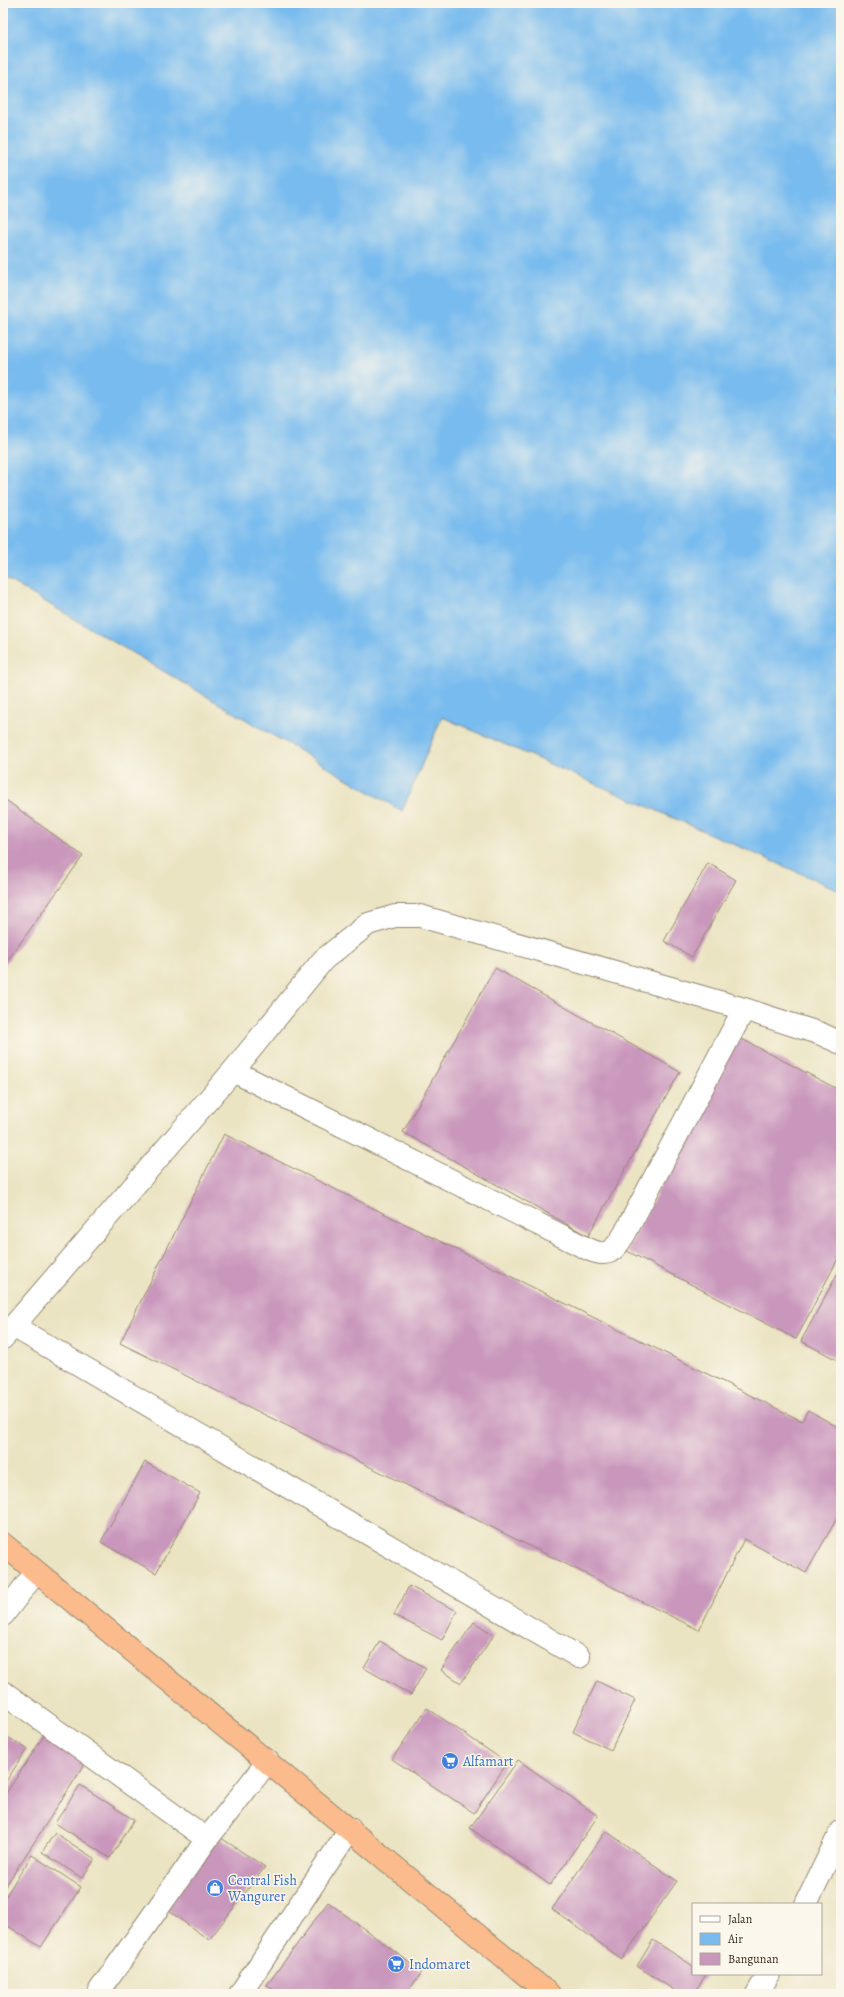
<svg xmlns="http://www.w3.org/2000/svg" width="844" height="1997" font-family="Alegreya,serif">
	<rect width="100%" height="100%" fill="#fbf7ec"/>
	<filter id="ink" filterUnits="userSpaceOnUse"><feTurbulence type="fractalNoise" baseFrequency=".025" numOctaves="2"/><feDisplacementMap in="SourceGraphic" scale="8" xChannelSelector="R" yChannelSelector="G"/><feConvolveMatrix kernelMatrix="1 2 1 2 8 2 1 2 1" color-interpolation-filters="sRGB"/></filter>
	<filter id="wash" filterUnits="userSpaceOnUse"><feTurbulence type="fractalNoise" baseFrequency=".012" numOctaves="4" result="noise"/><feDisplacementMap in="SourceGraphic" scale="16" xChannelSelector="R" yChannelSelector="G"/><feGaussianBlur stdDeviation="0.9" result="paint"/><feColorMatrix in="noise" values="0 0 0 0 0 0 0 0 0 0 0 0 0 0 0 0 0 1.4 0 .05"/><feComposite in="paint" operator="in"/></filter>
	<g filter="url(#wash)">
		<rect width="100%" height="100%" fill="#ebe4c3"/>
		<path fill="#78bbee" stroke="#5a7286" d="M 3,3 L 841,3 L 841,891 L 442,717 L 402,811 L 3,577 Z"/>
		<g id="blocks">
			<path fill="#c996bc" d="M 3,798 L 83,856 L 3,967 Z
				M 708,863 L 736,880 L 692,957 L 664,941 Z
				M 495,968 L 680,1072 L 588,1236 L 403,1132 Z
				M 738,1037 L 841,1091 L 841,1253 L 796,1339 L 627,1251 Z
				M 224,1134 L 802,1421 L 808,1410 L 841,1429 L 841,1511 L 806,1573 L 744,1539 L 699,1630 L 120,1343 Z
				M 841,1267 L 841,1362 L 801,1341 Z
				M 145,1462 L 200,1493 L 156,1573 L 101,1542 Z
				M 409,1586 L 457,1611 L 442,1640 L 394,1615 Z
				M 474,1622 L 494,1635 L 461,1683 L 441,1670 Z
				M 380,1641 L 426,1668 L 411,1695 L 364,1668 Z
				M 597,1681 L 635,1700 L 611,1750 L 573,1732 Z
				M 427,1708 L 507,1763 L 474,1813 L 392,1759 Z
				M 3,1734 L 27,1749 L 3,1786 Z
				M 45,1734 L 87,1761 L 3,1890 L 3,1798 Z
				M 518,1760 L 598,1816 L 550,1885 L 470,1828 Z
				M 80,1785 L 134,1820 L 110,1858 L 55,1823 Z
				M 606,1831 L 677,1881 L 622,1959 L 552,1909 Z
				M 55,1833 L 95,1859 L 82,1878 L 42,1852 Z
				M 218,1836 L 265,1867 L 209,1940 L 166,1909 Z
				M 32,1855 L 81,1887 L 41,1947 L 3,1923 L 3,1900 Z
				M 328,1902 L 422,1972 L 406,1994 L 279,1994 L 267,1985 Z
				M 653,1940 L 693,1966 L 693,1974 L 706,1975 L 693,1994 L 680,1994 L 637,1966 Z"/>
		</g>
	</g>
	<g filter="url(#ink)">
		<use href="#blocks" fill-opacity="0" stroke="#938770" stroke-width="1"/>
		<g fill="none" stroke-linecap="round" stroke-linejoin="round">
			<g stroke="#938770" stroke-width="24">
				<path id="minor" d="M 233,1071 L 588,1249 C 608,1258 613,1252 624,1235 L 744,1009
					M 13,1326 L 579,1657
					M 3,1338 L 233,1071 L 323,960 L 368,924 L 395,916 L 420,916 L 744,1009 L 821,1034 L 841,1043
					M 3,1615 L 36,1572
					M 3,1692 L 207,1839
					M 806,1904 L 841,1831
					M 100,1990 L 207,1839 L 268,1761
					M 240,1994 L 350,1829
					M 757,1994 L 769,1974"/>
			</g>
			<g stroke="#938770" stroke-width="24">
				<path id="highway" d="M 3,1544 L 549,1994"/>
			</g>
			<use href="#minor" stroke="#fff" stroke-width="22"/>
			<use href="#highway" stroke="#fbbb8c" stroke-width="22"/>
		</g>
	</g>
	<defs>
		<g id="supermarket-disc" transform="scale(0.9)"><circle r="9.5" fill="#3f7fe0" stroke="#fbf7ec"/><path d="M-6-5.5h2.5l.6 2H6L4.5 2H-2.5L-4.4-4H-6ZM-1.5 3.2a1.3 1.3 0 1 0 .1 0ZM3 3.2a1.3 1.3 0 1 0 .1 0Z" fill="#fff"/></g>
		<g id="shop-disc" transform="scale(0.9)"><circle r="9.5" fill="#3f7fe0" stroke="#fbf7ec"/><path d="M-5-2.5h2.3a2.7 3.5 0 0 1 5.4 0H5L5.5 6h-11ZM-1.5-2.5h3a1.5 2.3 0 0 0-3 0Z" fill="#fff"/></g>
	</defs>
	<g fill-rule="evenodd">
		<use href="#supermarket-disc" x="450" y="1761"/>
		<use href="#shop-disc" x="215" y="1888"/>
		<use href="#supermarket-disc" x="396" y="1964"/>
	</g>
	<g text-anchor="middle" stroke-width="3" stroke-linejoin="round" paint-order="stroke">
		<g font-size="14" fill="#366cbe" stroke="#fbf7ec" text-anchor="start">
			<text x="463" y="1766">Alfamart</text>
			<text x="228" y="1885">Central Fish<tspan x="228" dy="16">Wangurer</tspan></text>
			<text x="409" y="1969">Indomaret</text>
		</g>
	</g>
	<rect width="844" height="1997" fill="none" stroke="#fbf7ec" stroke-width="16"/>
	<rect x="692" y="1903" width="130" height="72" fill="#fbf7ec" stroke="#aea59a"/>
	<rect x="700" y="1916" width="20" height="6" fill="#ffffff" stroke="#aea59a"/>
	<text x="728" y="1923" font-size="12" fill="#3b2a1e">Jalan</text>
	<rect x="700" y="1933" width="20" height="12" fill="#78bbee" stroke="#aea59a"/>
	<text x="728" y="1943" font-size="12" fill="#3b2a1e">Air</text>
	<rect x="700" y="1953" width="20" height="12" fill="#c996bc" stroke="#aea59a"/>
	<text x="728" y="1963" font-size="12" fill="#3b2a1e">Bangunan</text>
</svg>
